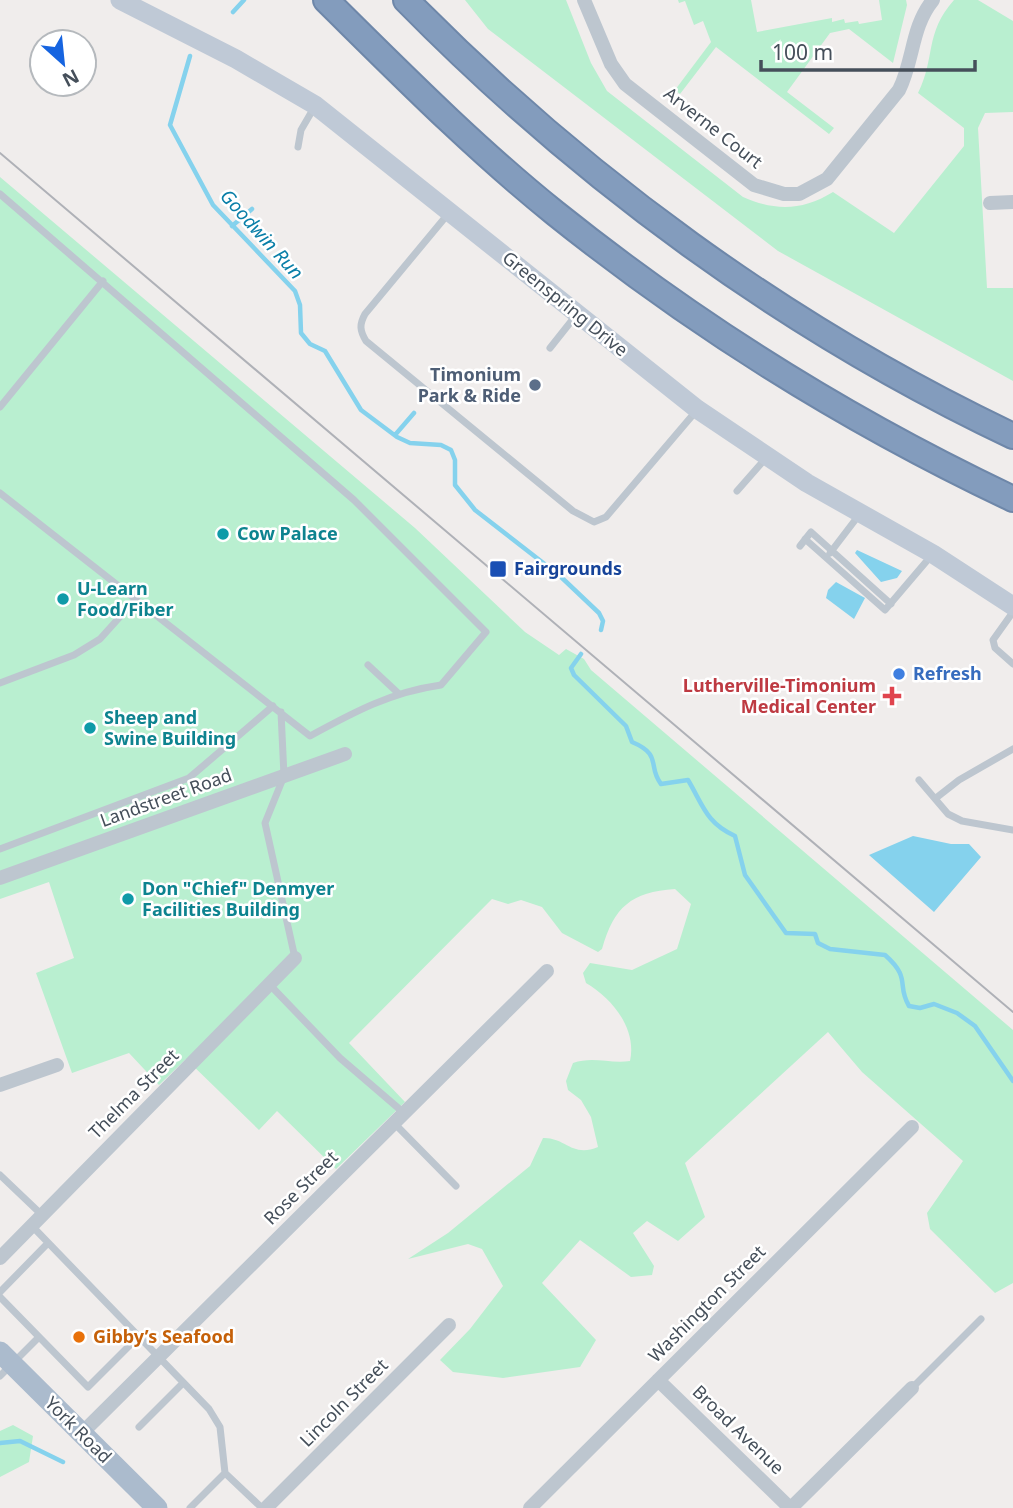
<svg xmlns="http://www.w3.org/2000/svg" width="1013" height="1508" font-family="'Noto Sans',sans-serif">
	<rect width="100%" height="100%" fill="#f0edec"/>
	<path fill="#b9efd0" d="M 465,0 L 566,0 L 591,63 L 607,91 L 743,197 C 775,211 802,211 833,192 L 894,233 L 964,146 L 964,128 L 918,93 C 936,57 924,34 954,0 L 978,0 L 1013,21 L 1013,112 L 985,113 L 978,128 L 987,288 L 1013,288 L 1013,381 L 778,251 L 488,29 Z
		M 678,0 L 751,0 L 757,32 L 832,18 L 832,22 L 844,19 L 845,23 L 858,21 L 859,24 L 882,20 L 879,0 L 906,0 L 907,5 L 893,63 L 849,29 L 830,33 L 787,92 L 834,128 L 829,134 L 716,47 L 680,94 L 675,90 L 711,42 L 703,21 L 694,25 L 685,1 L 679,3 Z
		M 0,177 L 415,528 L 525,632 L 559,655 L 566,649 L 584,659 L 591,670 L 1013,1030 L 1013,1283 L 995,1293 L 930,1229 L 927,1213 L 963,1161 L 862,1072 L 828,1032 L 685,1163 L 705,1217 L 678,1241 L 647,1221 L 633,1233 L 654,1266 L 652,1275 L 631,1277 L 580,1240 L 542,1283 L 596,1340 L 580,1367 L 503,1378 L 453,1372 L 440,1360 L 470,1329 L 503,1286 L 482,1249 L 468,1244 L 408,1259 L 448,1233 L 530,1166 L 543,1138 C 565,1137 572,1158 598,1147 L 591,1117 L 581,1100 L 568,1090 L 566,1081 L 573,1063 C 593,1056 610,1064 630,1061 C 637,1029 613,999 586,983 L 583,973 L 590,963 L 632,970 L 677,949 L 691,904 L 675,889 C 631,892 614,907 602,949 L 598,952 L 562,933 L 542,907 L 521,900 L 508,904 L 492,899 L 349,1043 L 405,1102 L 336,1169 L 277,1111 L 259,1130 L 186,1059 L 159,1085 L 129,1053 L 72,1073 L 36,973 L 74,958 L 49,882 L 0,899 Z
		M 13,1425 L 33,1436 L 29,1462 L 0,1477 L 0,1431 Z"/>
	<path fill="#85d2ed" d="M 857,550 L 902,571 L 897,578 L 881,582 L 855,553 Z
		M 836,582 L 865,598 L 854,619 L 826,598 L 828,590 Z
		M 913,836 L 951,844 L 969,844 L 981,857 L 934,912 L 869,855 Z"/>
	<g fill="none" stroke-linecap="round" stroke-linejoin="round">
		<path stroke="#85d2ed" stroke-width="4.5" d="M 233,12 L 244,0
			M 190,56 L 170,125 L 213,205 L 295,291 L 300,305 L 301,333 L 310,344 L 325,351 L 361,410 L 397,437 L 410,443 L 441,445 L 451,450 L 455,460 L 455,485 L 475,510 L 560,576 L 599,613 L 603,621 L 601,630
			M 232,226 L 252,209
			M 395,435 L 414,413
			M 581,654 L 571,668 L 574,675 L 626,726 L 632,742 C 663,755 647,766 661,784 L 688,780 C 703,805 706,823 735,836 L 745,875 L 786,933 L 815,934 L 818,943 L 830,949 L 885,955 C 912,979 896,984 909,1006 L 920,1008 L 934,1004 L 957,1013 L 975,1026 L 1013,1081
			M 0,1443 L 20,1441 L 63,1462"/>
		<g stroke="#6e87a9" stroke-width="28">
			<path id="highway" d="M 326,0 C 400,73 474,148 555,213 C 696,326 850,422 1013,499
				M 406,0 C 581,178 787,329 1013,436"/>
		</g>
		<path stroke="#bdc6cf" stroke-width="7" d="M 298,147 L 301,130 L 315,106
			M 0,194 L 354,500 L 486,632 L 441,685 C 391,692 354,712 310,736 L 0,493
			M 448,214 L 365,314 C 359,325 360,331 366,341 L 573,511 L 594,522 L 606,517 L 697,410
			M 550,348 L 577,314
			M 0,407 L 103,281
			M 737,491 L 766,458
			M 805,539 L 885,610 L 931,556
			M 800,546 L 811,532 L 891,604
			M 830,553 L 859,515
			M 1013,612 L 993,640 L 995,648 L 1013,664
			M 368,665 L 398,693
			M 0,683 L 74,655 L 100,639 L 136,599
			M 281,712 L 284,776 L 265,823 L 295,958
			M 919,780 L 948,814 L 962,821 L 1013,830
			M 936,798 L 959,780 L 1013,749
			M 0,849 L 189,778 L 273,706
			M 269,984 L 340,1058 L 404,1113
			M 394,1123 L 456,1186
			M 0,1175 L 42,1215
			M 32,1226 L 209,1409 L 220,1427 L 225,1473 L 262,1508
			M 0,1292 L 48,1243
			M 0,1297 L 88,1387 L 137,1338
			M 0,1376 L 39,1337
			M 912,1388 L 981,1319
			M 139,1427 L 182,1384
			M 190,1508 L 225,1473"/>
		<path stroke="#bdc6cf" stroke-width="14" d="M 584,0 L 611,64 L 625,84 L 754,185 L 784,194 L 799,194 L 827,179 L 899,90 C 914,60 911,27 933,0
			M 990,203 L 1013,202
			M 0,878 L 345,754
			M 0,1085 L 57,1065
			M 0,1258 L 295,958
			M 658,1380 L 790,1508
			M 82,1433 L 547,971
			M 266,1508 L 449,1325
			M 530,1508 L 912,1127
			M 791,1508 L 912,1388"/>
		<path stroke="#bfc9d6" stroke-width="19" d="M 120,0 L 236,59 L 315,105 L 697,409 L 807,483 L 933,554 L 1013,606"/>
		<path stroke="#abbbcd" stroke-width="21" d="M 0,1352 L 157,1508"/>
		<use href="#highway" stroke="#839cbd" stroke-width="24"/>
		<path stroke="#afb1b7" stroke-width="2" d="M 0,153 L 1013,1012"/>
	</g>
	<circle fill="#5c6f8a" stroke="#fff" stroke-width="2.5" cx="535" cy="385" r="7"/>
	<g fill="#0f9aa8" stroke="#fff" stroke-width="2.5">
		<circle cx="223" cy="534" r="7"/>
		<circle cx="63" cy="599" r="7"/>
		<circle cx="90" cy="728" r="7"/>
		<circle cx="128" cy="899" r="7"/>
	</g>
	<rect fill="#1a4fb4" stroke="#fff" stroke-width="2.5" x="489" y="560" width="18" height="18" rx="3.5"/>
	<circle fill="#3f7fe0" stroke="#fff" stroke-width="2.5" cx="899" cy="674" r="7"/>
	<path fill="#e0444e" stroke="#fff" stroke-width="2.5" d="M888.5 685.5h7v7h7v7h-7v7h-7v-7h-7v-7h7z"/>
	<circle fill="#e8710a" stroke="#fff" stroke-width="2.5" cx="79" cy="1337" r="7"/>
	<g text-anchor="middle" stroke-width="5" stroke-linejoin="round" paint-order="stroke">
		<g font-size="18" fill="#454f5a" stroke="#fff">
			<text transform="translate(713 128) rotate(38)" y="6">Arverne Court</text>
			<text transform="translate(565 304) rotate(39)" y="6">Greenspring Drive</text>
			<text transform="translate(166 798) rotate(-20)" y="6">Landstreet Road</text>
			<text transform="translate(134 1094) rotate(-45)" y="6">Thelma Street</text>
			<text transform="translate(301 1188) rotate(-45)" y="6">Rose Street</text>
			<text transform="translate(707 1304) rotate(-45)" y="6">Washington Street</text>
			<text transform="translate(344 1403) rotate(-45)" y="6">Lincoln Street</text>
			<text transform="translate(78 1430) rotate(45)" y="6">York Road</text>
			<text transform="translate(738 1430) rotate(44)" y="6">Broad Avenue</text>
		</g>
		<g font-size="18" font-weight="bold" fill="#4e5e75" stroke="#fff" text-anchor="end">
			<text x="521" y="381">Timonium<tspan x="521" dy="21">Park &amp; Ride</tspan></text>
		</g>
		<g font-size="18" font-weight="bold" fill="#0d838f" stroke="#fff" text-anchor="start">
			<text x="237" y="540">Cow Palace</text>
			<text x="77" y="595">U-Learn<tspan x="77" dy="21">Food/Fiber</tspan></text>
			<text x="104" y="724">Sheep and<tspan x="104" dy="21">Swine Building</tspan></text>
			<text x="142" y="895">Don "Chief" Denmyer<tspan x="142" dy="21">Facilities Building</tspan></text>
		</g>
		<g font-size="18" font-weight="bold" fill="#164399" stroke="#fff" text-anchor="start">
			<text x="514" y="575">Fairgrounds</text>
		</g>
		<g font-size="18" font-weight="bold" fill="#366cbe" stroke="#fff" text-anchor="start">
			<text x="913" y="680">Refresh</text>
		</g>
		<g font-size="18" font-weight="bold" fill="#be3a42" stroke="#fff" text-anchor="end">
			<text x="876" y="692">Lutherville-Timonium<tspan x="876" dy="21">Medical Center</tspan></text>
		</g>
		<g font-size="18" font-weight="bold" fill="#c56008" stroke="#fff" text-anchor="start">
			<text x="93" y="1343">Gibby’s Seafood</text>
		</g>
		<g font-size="19" font-style="italic" fill="#0a7fa8" stroke="#fff">
			<text transform="translate(262 234) rotate(48)" y="7">Goodwin Run</text>
		</g>
	</g>
	<g transform="translate(63 63) rotate(153)"><circle r="33" fill="#ffffff" stroke="#b5b9bd" stroke-width="2"/>
	<path d="M0-5L12 26L0 18L-12 26Z" fill="#1664e0"/>
	<text y="-10" font-size="19" font-weight="bold" text-anchor="middle" fill="#454f5a">N</text>
	</g>
	<path d="M761 60v10h214v-10" fill="none" stroke="#454f5a" stroke-width="3.5"/>
	<text x="772" y="60" font-size="21" fill="#454f5a" stroke="#ffffff" stroke-width="5" paint-order="stroke">100 m</text>
</svg>
